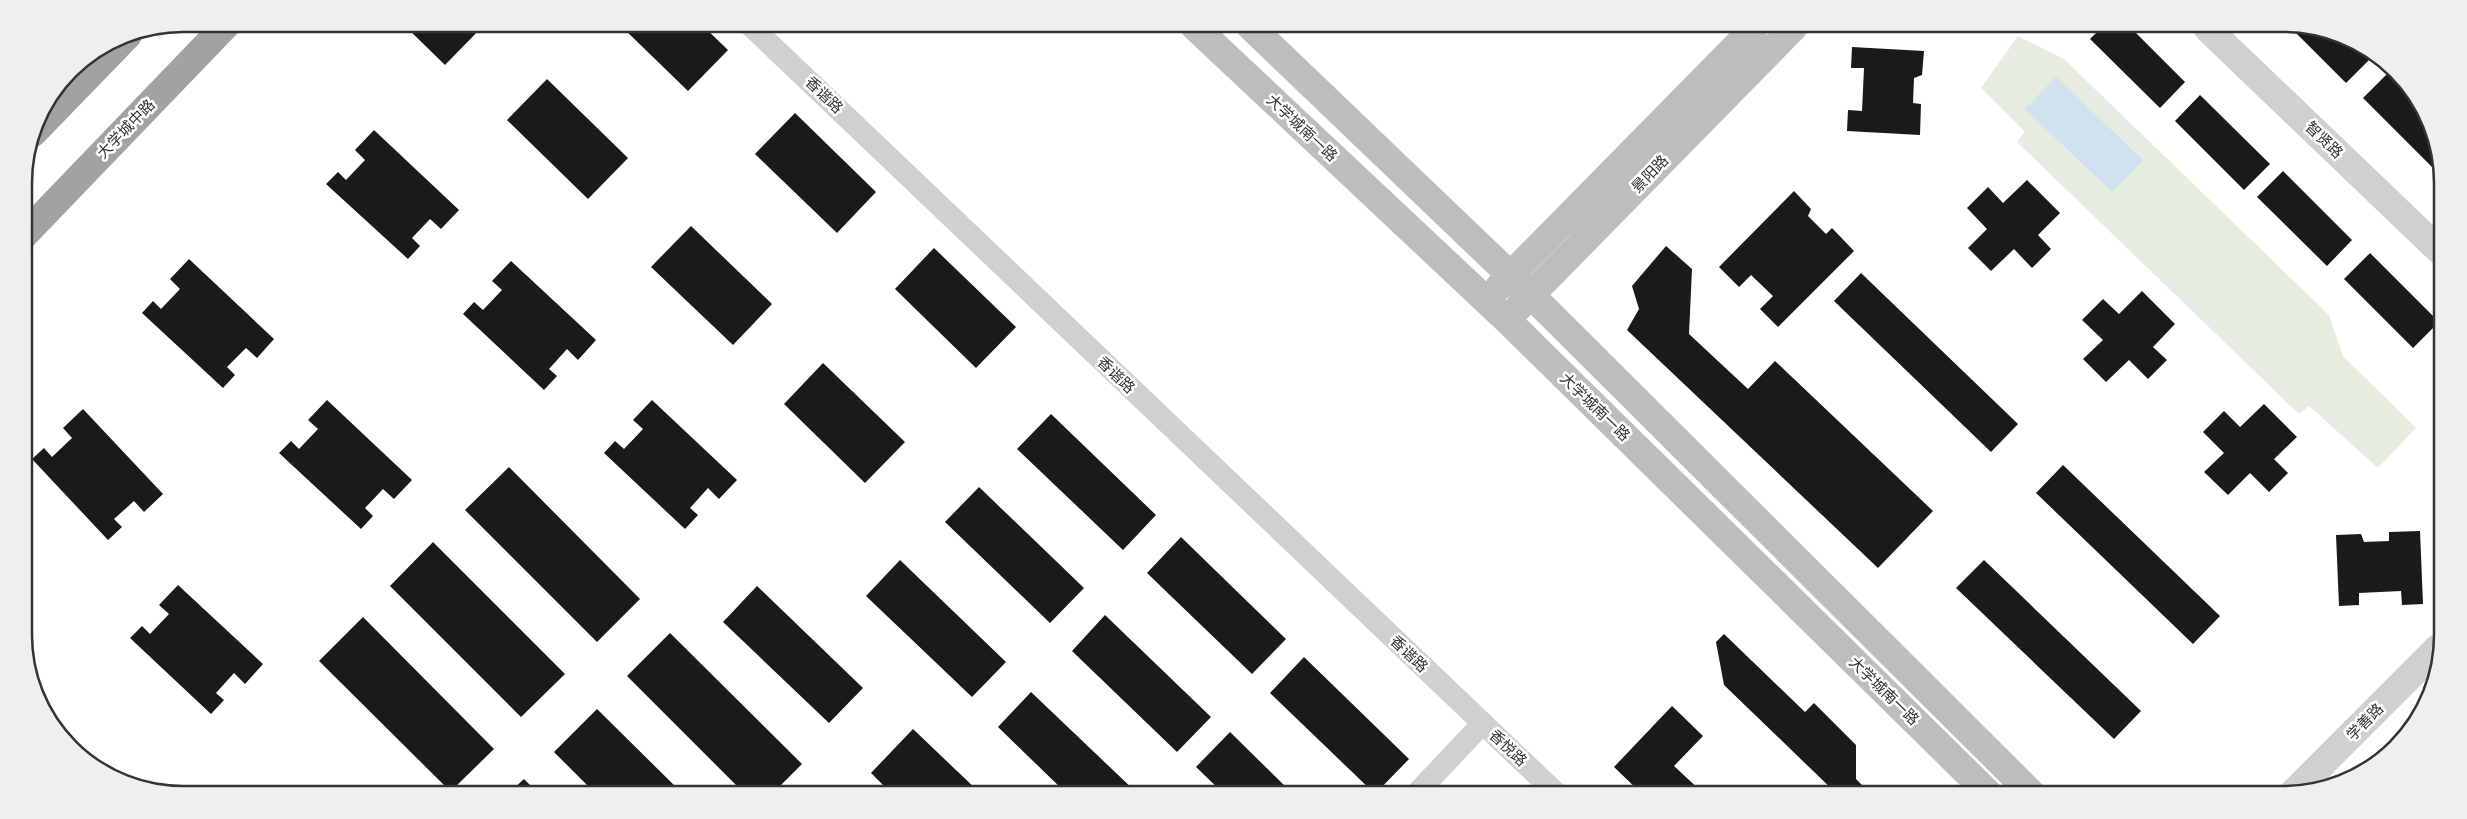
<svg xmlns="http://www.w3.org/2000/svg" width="2467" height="819" font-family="'IBM Plex Sans','Noto Sans SC',sans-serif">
	<rect width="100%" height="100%" fill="#fff"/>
	<path fill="#e6ecdf" d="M 2018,36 L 2064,59 L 2329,315 L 2343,356 L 2416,428 L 2378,468 L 2309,406 L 2299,414 L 2017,142 L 2025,132 L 1981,88 Z"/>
	<path fill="#cfe2ee" d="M 2056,77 L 2143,160 L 2112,192 L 2025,109 Z"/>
	<path fill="#1a1a1a" d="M 403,24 L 484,25 L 445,65 Z
		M 620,25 L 702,25 L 728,50 L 688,91 Z
		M 2100,29 L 2132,29 L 2185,82 L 2160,108 L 2090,39 Z
		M 2292,29 L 2325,29 L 2359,45 L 2372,57 L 2346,83 Z
		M 1852,47 L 1924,51 L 1922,75 L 1914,78 L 1913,103 L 1921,104 L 1920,135 L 1847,131 L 1848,110 L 1862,111 L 1864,68 L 1851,68 Z
		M 2389,72 L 2412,96 L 2440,152 L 2440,159 L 2432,167 L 2363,98 Z
		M 547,79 L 628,158 L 588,199 L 507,120 Z
		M 2200,95 L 2270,164 L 2244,190 L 2175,121 Z
		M 795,113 L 876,192 L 837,233 L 755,154 Z
		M 374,130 L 459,210 L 441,229 L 430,219 L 412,238 L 420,246 L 408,259 L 326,184 L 338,172 L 346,180 L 365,160 L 355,150 Z
		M 2283,171 L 2352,240 L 2327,266 L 2257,197 Z
		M 2027,180 L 2060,213 L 2038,235 L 2051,249 L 2032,268 L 2014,249 L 1991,271 L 1968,248 L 1987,229 L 1967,208 L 1988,187 L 2003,203 Z
		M 1794,191 L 1811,209 L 1808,216 L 1826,234 L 1832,228 L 1854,251 L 1778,327 L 1760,309 L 1773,296 L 1751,275 L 1739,287 L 1719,267 Z
		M 691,226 L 772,304 L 733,345 L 651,267 Z
		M 1666,246 L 1692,269 L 1689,334 L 1748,389 L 1775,361 L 1933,511 L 1878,568 L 1627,330 L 1639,309 L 1632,286 Z
		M 934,248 L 1016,327 L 976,368 L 895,289 Z
		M 2370,253 L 2439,322 L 2413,348 L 2344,279 Z
		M 189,259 L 274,339 L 257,358 L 246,348 L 227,367 L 235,375 L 223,388 L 142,313 L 153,301 L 161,309 L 180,289 L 170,279 Z
		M 511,261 L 596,340 L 578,360 L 567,349 L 549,369 L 557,376 L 544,390 L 463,314 L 474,302 L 483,310 L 502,290 L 492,281 Z
		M 1861,273 L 2018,424 L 1991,452 L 1834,301 Z
		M 2142,291 L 2175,324 L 2153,347 L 2167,360 L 2148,379 L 2129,360 L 2106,382 L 2083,359 L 2103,340 L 2082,320 L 2103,299 L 2119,314 Z
		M 823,363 L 905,442 L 865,483 L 784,404 Z
		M 327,400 L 412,480 L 394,499 L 383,489 L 365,508 L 373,516 L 361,529 L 279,453 L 291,441 L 299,449 L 318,429 L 308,420 Z
		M 652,400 L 737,480 L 719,499 L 708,488 L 690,508 L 698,515 L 685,529 L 604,453 L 615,441 L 624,449 L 643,429 L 633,420 Z
		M 2264,404 L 2297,437 L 2274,459 L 2288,473 L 2269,492 L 2250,473 L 2228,495 L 2204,472 L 2224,453 L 2203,432 L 2224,411 L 2240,427 Z
		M 83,409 L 163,494 L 144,512 L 134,501 L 114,519 L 122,527 L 108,540 L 32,459 L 44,448 L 52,457 L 72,438 L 63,428 Z
		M 1051,414 L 1156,515 L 1123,550 L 1017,449 Z
		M 2063,465 L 2220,616 L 2193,644 L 2036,493 Z
		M 509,467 L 640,599 L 597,642 L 465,510 Z
		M 979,487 L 1084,588 L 1050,623 L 945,522 Z
		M 2420,531 L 2423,604 L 2402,605 L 2401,591 L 2359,593 L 2359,605 L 2339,606 L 2336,535 L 2361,534 L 2364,542 L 2389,541 L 2389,532 Z
		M 1181,537 L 1286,639 L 1252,674 L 1147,573 Z
		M 433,542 L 565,674 L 521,717 L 390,586 Z
		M 900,560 L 1006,662 L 972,697 L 866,596 Z
		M 1984,560 L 2141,711 L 2114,739 L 1956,588 Z
		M 178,585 L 263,664 L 245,684 L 234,673 L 216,693 L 224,700 L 211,714 L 130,638 L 142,626 L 150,634 L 169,614 L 159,605 Z
		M 757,586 L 863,688 L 829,723 L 723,622 Z
		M 1105,615 L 1211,717 L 1177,752 L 1072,651 Z
		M 363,617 L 494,749 L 452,790 L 449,790 L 319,661 Z
		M 670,633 L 802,764 L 775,791 L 742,791 L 627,676 Z
		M 1724,634 L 1805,712 L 1814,703 L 1856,745 L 1856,779 L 1871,794 L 1837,794 L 1724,685 L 1716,642 Z
		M 1304,657 L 1409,759 L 1376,793 L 1374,793 L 1270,693 Z
		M 1031,692 L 1136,792 L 1065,792 L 998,727 Z
		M 1672,706 L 1703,736 L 1674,766 L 1703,793 L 1641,793 L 1614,767 Z
		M 597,709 L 680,791 L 593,791 L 554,752 Z
		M 913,729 L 979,792 L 890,792 L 871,773 Z
		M 1230,732 L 1292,793 L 1222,792 L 1196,767 Z
		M 524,779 L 536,791 L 511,791 Z"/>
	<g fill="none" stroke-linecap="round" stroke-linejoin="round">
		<path stroke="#d0d0d0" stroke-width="22" d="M 750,25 L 1556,793
			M 1417,793 L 1482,724"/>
		<path stroke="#d0d0d0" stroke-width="28" d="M 2208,29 L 2440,251
			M 2291,795 L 2438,648"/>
		<path stroke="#bdbdbd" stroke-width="28" d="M 1194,26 L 1507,320 L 1989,794
			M 1250,26 L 1531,295 L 2032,794
			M 1499,287 L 1754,28
			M 1518,308 L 1793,28"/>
		<path stroke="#a2a2a2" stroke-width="28" d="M 33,133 L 128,35
			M 24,235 L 227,24"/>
	</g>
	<g text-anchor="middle" stroke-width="5" stroke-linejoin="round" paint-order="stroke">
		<g font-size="15" fill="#333" stroke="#fff">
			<text transform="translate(824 95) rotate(44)" y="5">香谐路</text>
			<text transform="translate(1302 128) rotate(43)" y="5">大学城南一路</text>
			<text transform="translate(126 129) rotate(-46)" y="5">大学城中路</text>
			<text transform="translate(2324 140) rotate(44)" y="5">智贤路</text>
			<text transform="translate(1650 174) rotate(-46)" y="5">景阳路</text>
			<text transform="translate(1116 375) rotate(44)" y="5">香谐路</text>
			<text transform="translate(1595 407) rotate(44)" y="5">大学城南一路</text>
			<text transform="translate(1409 654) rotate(44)" y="5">香谐路</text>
			<text transform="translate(1884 691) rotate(44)" y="5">大学城南一路</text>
			<text transform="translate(2365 722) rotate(-45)" y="5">学善路</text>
			<text transform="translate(1508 748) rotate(43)" y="5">香悦路</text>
		</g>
	</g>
	<path d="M0 0H2467V819H0ZM183 32H2283A151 151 0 0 1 2434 183V635A151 151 0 0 1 2283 786H183A151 151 0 0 1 32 635V183A151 151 0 0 1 183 32Z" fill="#efefef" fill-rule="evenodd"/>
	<path fill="none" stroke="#333" stroke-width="2.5" d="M183 32H2283A151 151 0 0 1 2434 183V635A151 151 0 0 1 2283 786H183A151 151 0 0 1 32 635V183A151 151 0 0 1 183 32Z"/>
</svg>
